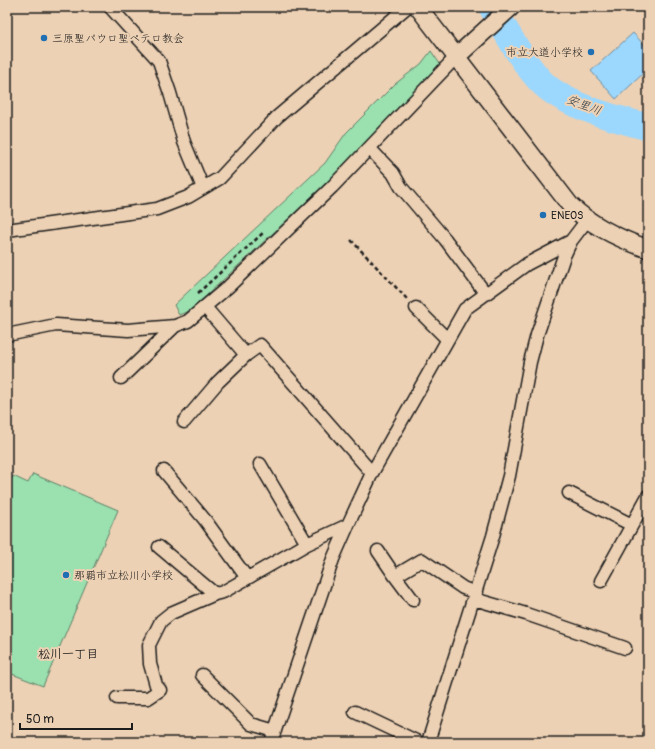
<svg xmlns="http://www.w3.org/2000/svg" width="655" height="749" font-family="Pangolin,'Klee One',sans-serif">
	<rect width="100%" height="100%" fill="#edd1b4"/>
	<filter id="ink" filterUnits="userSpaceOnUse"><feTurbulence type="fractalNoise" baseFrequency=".025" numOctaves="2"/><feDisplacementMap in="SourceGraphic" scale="8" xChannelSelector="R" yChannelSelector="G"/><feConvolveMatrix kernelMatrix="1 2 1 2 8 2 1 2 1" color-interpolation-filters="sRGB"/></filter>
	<g filter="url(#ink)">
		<path fill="#9ae1af" stroke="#5b7e66" d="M 431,51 L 440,64 L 352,159 L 191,310 L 179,315 L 174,305 L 325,163 L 346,133 L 395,84 L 421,64 Z
			M 33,474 L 118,510 L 43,686 L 7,672 L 7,489 L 13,476 L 28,483 Z"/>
		<path fill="#9cd7fd" stroke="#698ca3" d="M 633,33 L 648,49 L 648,69 L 616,99 L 591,71 Z"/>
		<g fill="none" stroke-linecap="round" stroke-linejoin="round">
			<path stroke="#9cd7fd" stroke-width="27" d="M 492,7 C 506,31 519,56 537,77 C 559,105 614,118 648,127"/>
			<g stroke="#1c1c1c" stroke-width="15">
				<path id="street" d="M 110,7 L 159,61 L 170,93 L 184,142 L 203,188
					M 370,149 L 393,173 L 401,187 L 445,239 L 486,294
					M 7,230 L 157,209 L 188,197 L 220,178 L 277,117 L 407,7
					M 416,308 L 447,339
					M 7,335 L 56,325 L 128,330 L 175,326 L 188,321 L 228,287 L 332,187 L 456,57
					M 246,355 L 260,345 L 372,473
					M 121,378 L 175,326
					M 184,422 L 218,382 L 246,355 L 205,307
					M 260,464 L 307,544
					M 164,471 L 205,520 L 247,578
					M 569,493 L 632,525
					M 159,547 L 215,594 L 223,592 L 307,544 L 348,525
					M 378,551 L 395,576 L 422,560 L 463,588 L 476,593
					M 395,576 L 413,600
					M 601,581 L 648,496
					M 474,599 L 526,614 L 625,648
					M 202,675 L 251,724 L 275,731
					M 117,698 L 148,698 L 160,690 L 156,685 L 150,664 L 149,645 L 161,621 L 171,613 L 215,594
					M 355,712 L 418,742
					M 271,742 L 333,559 L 348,525 L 372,473 L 465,309 L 527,264 L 571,241
					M 428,742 L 493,536 L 509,476 L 530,362 L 537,335 L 564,256 L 571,241 L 587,220"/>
			</g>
			<g stroke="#1c1c1c" stroke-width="20">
				<path id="secondary" d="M 418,7 L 570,205 C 591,226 620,239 648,249
					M 456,57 L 511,7"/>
			</g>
			<path stroke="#1c1c1c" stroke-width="2.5" stroke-dasharray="4 3" stroke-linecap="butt" d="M 351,240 L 407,299
				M 198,293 L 264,232"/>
			<use href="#street" stroke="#edd1b4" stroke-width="12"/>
			<use href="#secondary" stroke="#edd1b4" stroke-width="17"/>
		</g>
	</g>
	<g fill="#1f6fb2" stroke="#edd1b4" stroke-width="1.5">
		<circle cx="44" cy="38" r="4"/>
		<circle cx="591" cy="52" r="4"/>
		<circle cx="543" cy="215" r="4"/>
		<circle cx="66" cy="575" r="4"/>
	</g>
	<g text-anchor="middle" stroke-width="4" stroke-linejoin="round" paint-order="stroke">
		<g font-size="11" fill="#1c1c1c" stroke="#edd1b4" text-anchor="start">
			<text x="52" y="42">三原聖パウロ聖ペテロ教会</text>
			<text x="583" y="56" text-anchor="end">市立大道小学校</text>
			<text x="551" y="219">ENEOS</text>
			<text x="74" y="579">那覇市立松川小学校</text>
		</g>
		<g font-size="12" font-style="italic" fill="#364149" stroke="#edd1b4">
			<text transform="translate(584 105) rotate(20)" y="4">安里川</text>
		</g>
		<g font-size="12" font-weight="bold" fill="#1c1c1c" stroke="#edd1b4">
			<text x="68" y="658">松川一丁目</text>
		</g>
	</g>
	<rect width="655" height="749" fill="none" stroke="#edd1b4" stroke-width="24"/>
	<rect x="12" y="12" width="631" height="725" fill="none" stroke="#1c1c1c" stroke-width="1.5" filter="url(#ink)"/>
	<path d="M20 723v6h112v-6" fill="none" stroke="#1c1c1c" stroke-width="2"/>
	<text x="26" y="723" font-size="12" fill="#1c1c1c" stroke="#edd1b4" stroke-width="3" paint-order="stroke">50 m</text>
</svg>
